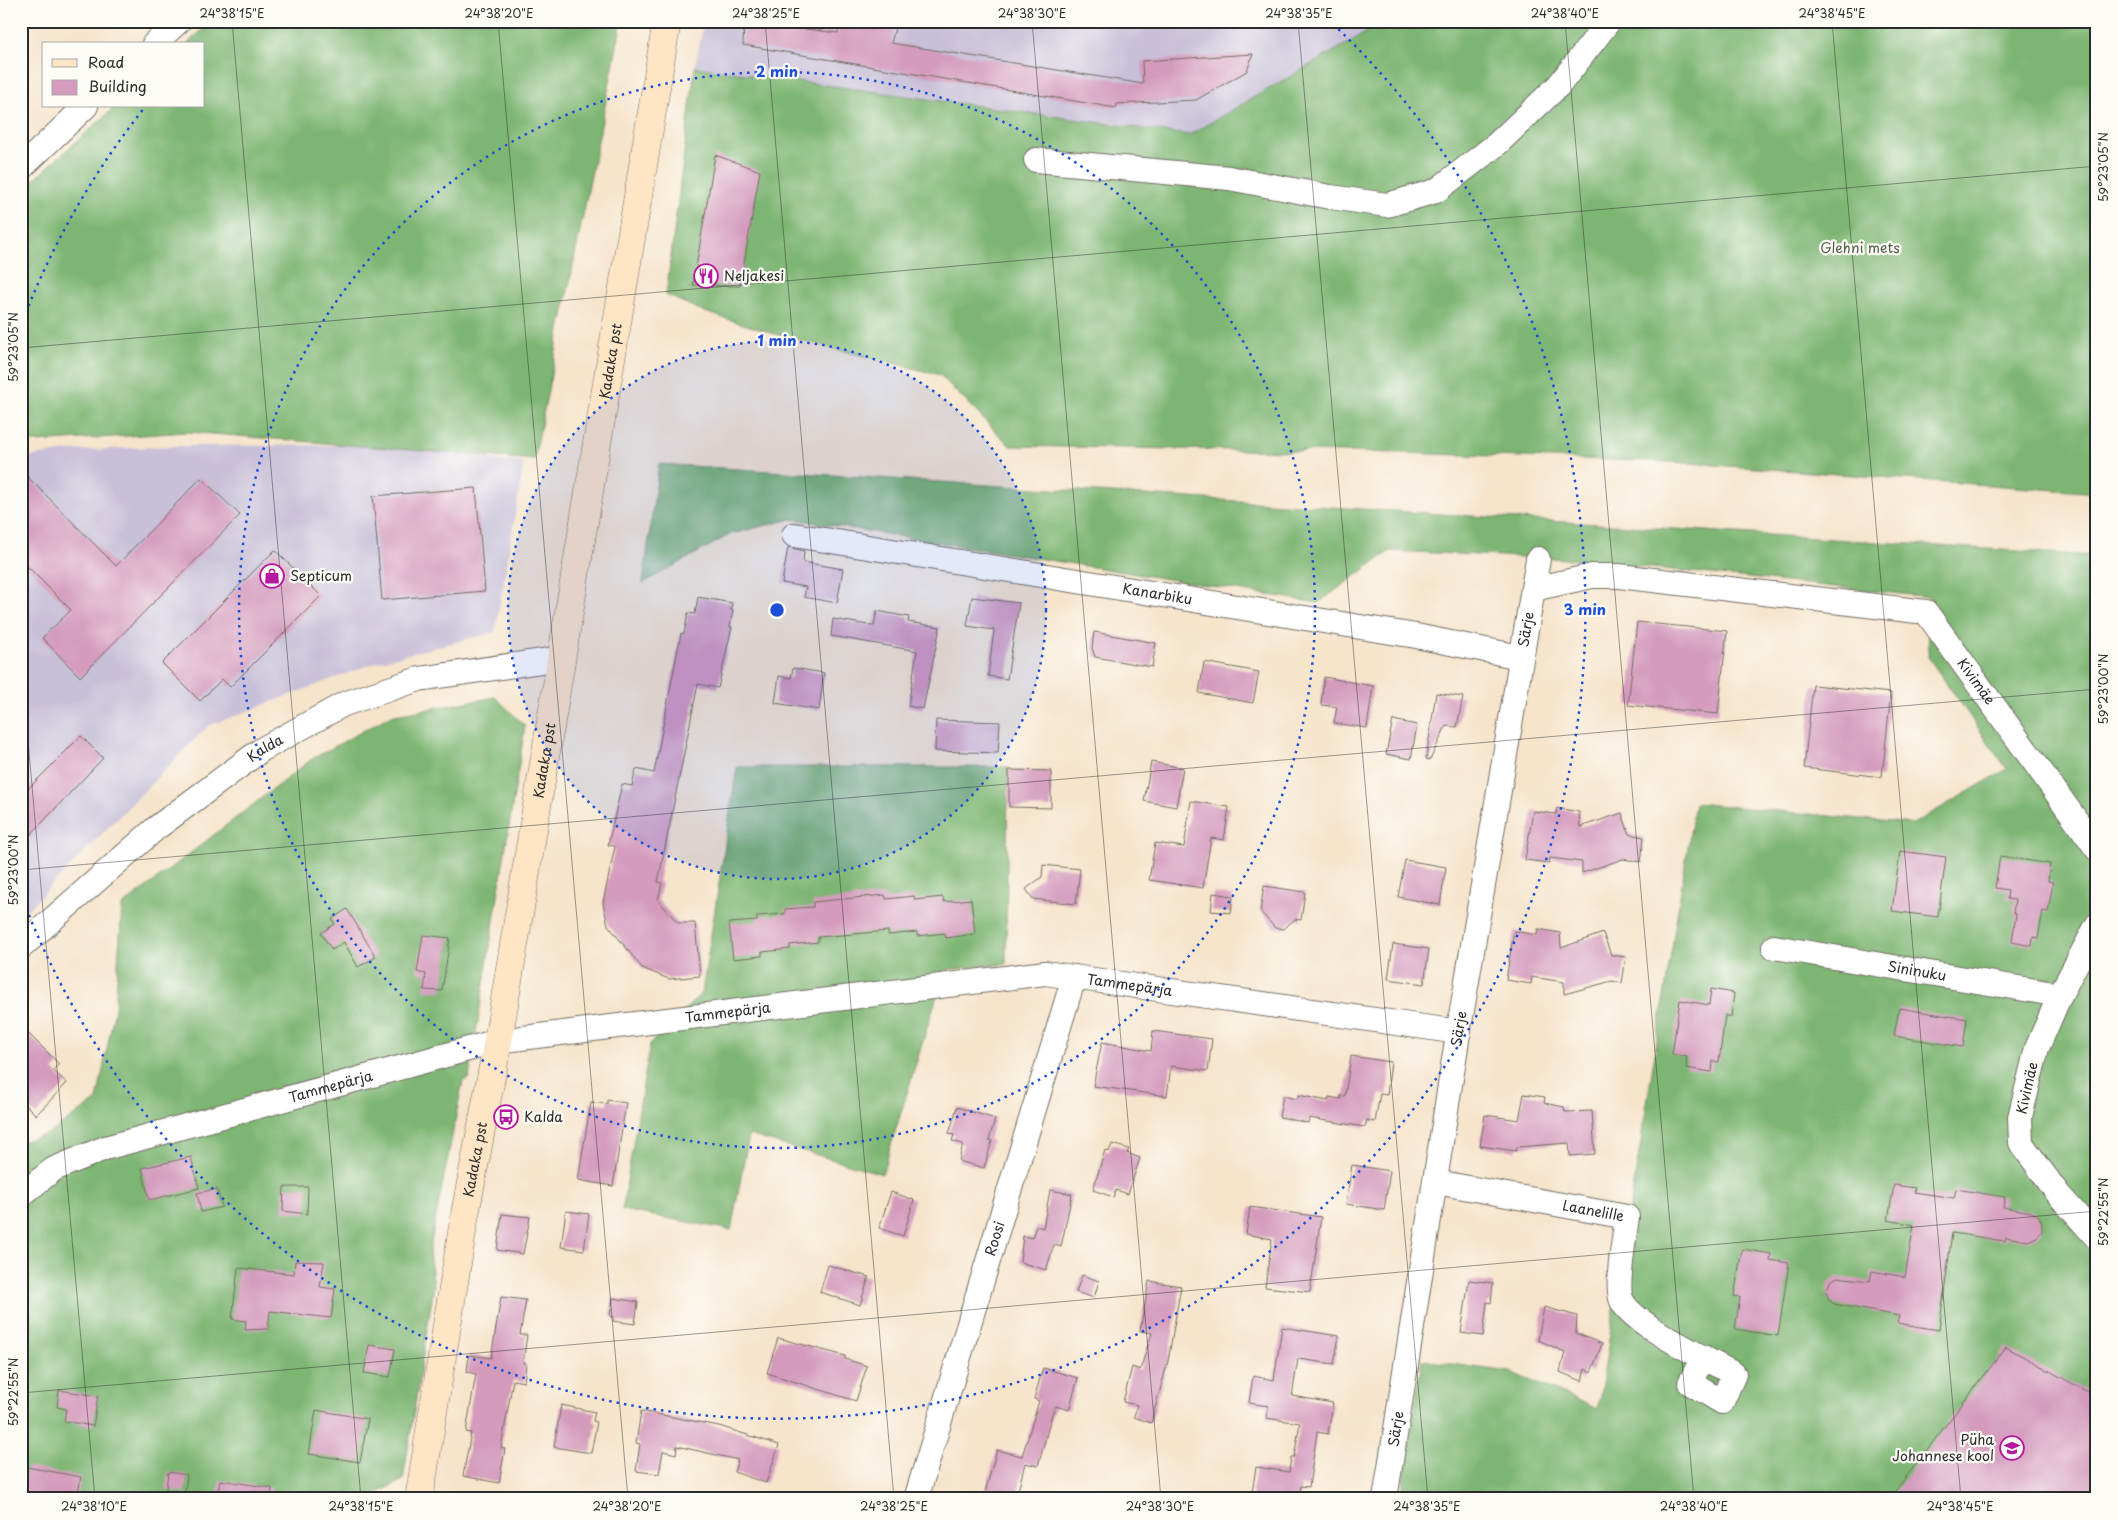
<svg xmlns="http://www.w3.org/2000/svg" width="2118" height="1520" font-family="'Playpen Sans',sans-serif">
	<rect width="100%" height="100%" fill="#fdfcf7"/>
	<filter id="ink" filterUnits="userSpaceOnUse"><feTurbulence type="fractalNoise" baseFrequency=".02" numOctaves="2"/><feDisplacementMap in="SourceGraphic" scale="10" xChannelSelector="R" yChannelSelector="G"/><feConvolveMatrix kernelMatrix="1 2 1 2 8 2 1 2 1" color-interpolation-filters="sRGB"/></filter>
	<filter id="wash" filterUnits="userSpaceOnUse"><feTurbulence type="fractalNoise" baseFrequency=".0096" numOctaves="4" result="noise"/><feDisplacementMap in="SourceGraphic" scale="20" xChannelSelector="R" yChannelSelector="G"/><feGaussianBlur stdDeviation="1.12" result="paint"/><feColorMatrix in="noise" values="0 0 0 0 0 0 0 0 0 0 0 0 0 0 0 0 0 1.4 0 .05"/><feComposite in="paint" operator="in"/></filter>
	<g filter="url(#wash)">
		<rect width="100%" height="100%" fill="#f6e4cb"/>
		<path fill="#c8bfd8" d="M 704,21 L 1386,21 L 1189,135 L 695,67 Z
			M 377,445 L 524,463 L 495,632 L 377,662 L 208,726 L 21,916 L 21,458 L 68,451 L 176,446 Z"/>
		<path fill="#7db572" stroke="#54704e" d="M 212,21 L 622,21 L 534,460 L 188,432 L 21,443 L 21,191 L 116,106 L 204,106 L 204,44 L 187,44 Z
			M 1386,21 L 2097,21 L 2097,493 L 1673,462 L 1401,453 L 1010,446 L 940,375 L 775,334 L 705,312 L 666,295 L 695,67 L 1189,135 Z
			M 659,464 L 2097,556 L 2097,1499 L 1401,1499 L 1422,1360 L 1510,1372 L 1598,1409 L 1695,803 L 1913,824 L 2007,769 L 1928,657 L 1930,597 L 1567,559 L 1390,551 L 1318,603 L 792,519 L 731,534 L 643,583 Z
			M 495,697 L 525,726 L 469,1078 L 463,1081 L 429,1252 L 434,1286 L 403,1480 L 366,1499 L 21,1499 L 21,1142 L 50,1133 L 97,1100 L 115,1008 L 122,906 L 312,759 L 390,716 Z
			M 737,767 L 1008,767 L 1006,964 L 945,970 L 882,1174 L 749,1135 L 731,1230 L 622,1210 L 650,1044 L 702,993 Z"/>
		<g id="blocks">
			<path fill="#d49bbd" d="M 744,21 L 790,21 L 789,27 L 838,33 L 839,21 L 897,21 L 891,43 L 1143,84 L 1142,61 L 1253,54 L 1247,71 L 1196,100 L 1117,104 L 1116,108 L 743,45 Z
				M 715,155 L 760,171 L 740,286 L 693,285 Z
				M 21,470 L 116,566 L 201,478 L 240,515 L 80,677 L 42,638 L 71,610 L 21,560 Z
				M 476,488 L 485,591 L 382,600 L 373,496 Z
				M 788,547 L 804,551 L 803,562 L 843,569 L 837,603 L 804,597 L 806,587 L 782,583 Z
				M 275,550 L 321,596 L 230,687 L 222,679 L 200,701 L 162,663 Z
				M 698,597 L 732,603 L 731,610 L 733,610 L 730,627 L 732,627 L 718,688 L 698,684 L 658,882 L 662,883 L 658,900 L 678,923 L 695,923 L 700,976 L 669,979 L 642,968 L 608,925 L 603,903 L 615,846 L 608,845 L 622,784 L 632,786 L 636,769 L 654,773 L 681,633 L 684,634 L 688,613 L 695,614 Z
				M 972,597 L 1019,603 L 1007,679 L 988,676 L 994,630 L 967,626 Z
				M 877,611 L 909,617 L 908,622 L 940,627 L 923,709 L 908,706 L 917,651 L 831,636 L 833,619 L 874,626 Z
				M 1637,622 L 1727,631 L 1718,714 L 1628,705 Z
				M 1094,632 L 1156,643 L 1152,667 L 1095,657 L 1092,648 Z
				M 1204,662 L 1259,672 L 1253,703 L 1199,693 Z
				M 793,668 L 824,673 L 819,710 L 775,703 L 779,676 L 791,678 Z
				M 1324,677 L 1373,686 L 1367,728 L 1334,723 L 1337,707 L 1321,705 Z
				M 1813,685 L 1891,693 L 1882,777 L 1804,768 Z
				M 1436,693 L 1463,697 L 1457,727 L 1446,726 L 1430,760 L 1426,759 Z
				M 936,720 L 1000,722 L 998,753 L 935,751 Z
				M 1393,720 L 1417,725 L 1411,759 L 1386,754 Z
				M 81,736 L 103,758 L 21,845 L 21,796 Z
				M 1151,762 L 1183,768 L 1176,807 L 1144,801 Z
				M 1009,770 L 1051,771 L 1051,808 L 1009,807 Z
				M 1191,801 L 1229,807 L 1224,840 L 1211,838 L 1203,888 L 1149,880 L 1155,843 L 1184,847 Z
				M 1557,808 L 1579,812 L 1580,827 L 1622,813 L 1629,834 L 1644,837 L 1641,862 L 1623,859 L 1582,873 L 1582,862 L 1550,858 L 1549,863 L 1525,860 L 1533,811 L 1556,814 Z
				M 1900,851 L 1946,857 L 1938,917 L 1892,911 Z
				M 2000,856 L 2050,864 L 2048,881 L 2053,882 L 2048,912 L 2043,911 L 2038,938 L 2033,937 L 2032,946 L 2012,942 L 2016,914 L 2013,913 L 2015,900 L 2007,899 L 2008,890 L 1995,888 Z
				M 1405,860 L 1446,867 L 1440,905 L 1398,897 Z
				M 1043,865 L 1080,869 L 1076,904 L 1033,899 L 1026,889 L 1042,877 Z
				M 1264,886 L 1305,892 L 1301,920 L 1295,919 L 1283,929 L 1275,928 L 1260,911 Z
				M 1213,893 L 1233,896 L 1231,913 L 1211,911 Z
				M 885,895 L 886,899 L 914,896 L 915,900 L 943,897 L 944,902 L 971,899 L 975,934 L 946,938 L 945,933 L 917,936 L 917,932 L 888,935 L 888,931 L 818,937 L 818,942 L 790,945 L 790,949 L 762,952 L 762,956 L 733,959 L 729,923 L 757,921 L 757,916 L 785,914 L 785,909 L 813,907 L 813,902 Z
				M 347,909 L 376,957 L 358,967 L 344,942 L 332,950 L 321,933 L 335,924 L 332,919 Z
				M 1538,929 L 1560,933 L 1561,948 L 1603,933 L 1611,955 L 1626,957 L 1622,983 L 1612,981 L 1564,994 L 1564,982 L 1532,977 L 1531,984 L 1506,980 L 1514,931 L 1537,935 Z
				M 423,935 L 450,938 L 442,991 L 424,990 L 426,974 L 417,972 Z
				M 1393,944 L 1429,949 L 1424,984 L 1388,979 Z
				M 1711,989 L 1734,993 L 1731,1017 L 1725,1015 L 1719,1062 L 1713,1061 L 1712,1072 L 1686,1068 L 1687,1057 L 1672,1054 L 1680,1000 L 1709,1005 Z
				M 1899,1008 L 1967,1019 L 1963,1047 L 1894,1036 Z
				M 21,1026 L 59,1064 L 53,1070 L 67,1083 L 36,1115 L 21,1100 Z
				M 1153,1031 L 1212,1039 L 1208,1071 L 1171,1066 L 1167,1096 L 1093,1086 L 1102,1042 L 1151,1051 Z
				M 1351,1056 L 1391,1062 L 1387,1095 L 1380,1094 L 1375,1122 L 1367,1120 L 1365,1127 L 1309,1118 L 1308,1123 L 1279,1117 L 1283,1096 L 1297,1099 L 1298,1095 L 1328,1101 L 1329,1097 L 1341,1099 L 1341,1095 L 1345,1096 Z
				M 1524,1094 L 1545,1097 L 1544,1103 L 1564,1107 L 1565,1112 L 1592,1111 L 1595,1154 L 1570,1156 L 1569,1143 L 1517,1147 L 1516,1151 L 1480,1146 L 1485,1115 L 1519,1120 Z
				M 607,1100 L 626,1103 L 613,1186 L 578,1180 L 591,1102 L 607,1104 Z
				M 957,1107 L 995,1119 L 989,1140 L 992,1141 L 984,1168 L 959,1161 L 963,1144 L 952,1141 L 954,1135 L 949,1134 Z
				M 1112,1144 L 1129,1149 L 1127,1153 L 1140,1158 L 1128,1194 L 1116,1190 L 1113,1197 L 1093,1190 L 1105,1150 L 1109,1152 Z
				M 191,1157 L 199,1188 L 149,1200 L 142,1168 Z
				M 1352,1165 L 1390,1171 L 1384,1210 L 1346,1204 Z
				M 1894,1185 L 1915,1188 L 1914,1192 L 1954,1198 L 1956,1189 L 2005,1197 L 2003,1207 L 2031,1212 L 2038,1215 L 2042,1223 L 2042,1231 L 2037,1237 L 2028,1241 L 2006,1237 L 2005,1241 L 1952,1233 L 1939,1330 L 1897,1323 L 1899,1316 L 1834,1304 L 1829,1300 L 1826,1291 L 1830,1282 L 1837,1277 L 1870,1281 L 1872,1271 L 1905,1277 L 1914,1225 L 1888,1220 Z
				M 284,1187 L 308,1187 L 307,1214 L 283,1211 Z
				M 217,1189 L 222,1207 L 201,1212 L 197,1193 Z
				M 1050,1190 L 1072,1194 L 1061,1247 L 1054,1245 L 1046,1270 L 1020,1262 L 1023,1236 L 1032,1238 L 1036,1226 L 1043,1228 Z
				M 891,1192 L 914,1200 L 903,1236 L 879,1228 Z
				M 1250,1207 L 1321,1217 L 1310,1292 L 1265,1287 L 1272,1239 L 1246,1234 Z
				M 566,1211 L 589,1214 L 584,1250 L 561,1247 Z
				M 502,1214 L 530,1217 L 523,1254 L 497,1250 Z
				M 1742,1249 L 1771,1254 L 1770,1260 L 1789,1263 L 1778,1336 L 1735,1329 L 1740,1297 L 1734,1296 Z
				M 295,1261 L 324,1262 L 320,1287 L 335,1289 L 331,1318 L 270,1311 L 268,1329 L 245,1330 L 246,1321 L 232,1319 L 238,1268 L 294,1274 Z
				M 828,1265 L 869,1277 L 860,1305 L 820,1292 Z
				M 1082,1275 L 1099,1281 L 1094,1298 L 1076,1292 Z
				M 1469,1280 L 1493,1283 L 1491,1303 L 1487,1302 L 1483,1336 L 1461,1333 Z
				M 1149,1281 L 1181,1286 L 1168,1361 L 1151,1423 L 1134,1417 L 1137,1405 L 1123,1402 L 1132,1367 L 1140,1370 L 1152,1333 L 1140,1331 Z
				M 501,1297 L 526,1300 L 520,1335 L 527,1335 L 523,1363 L 526,1364 L 524,1382 L 513,1380 L 501,1448 L 505,1449 L 499,1483 L 463,1476 L 471,1433 L 466,1432 L 476,1374 L 467,1372 L 469,1355 L 491,1358 Z
				M 613,1298 L 638,1302 L 635,1324 L 613,1321 L 614,1317 L 610,1316 Z
				M 1544,1307 L 1577,1316 L 1576,1333 L 1602,1344 L 1591,1372 L 1585,1369 L 1582,1381 L 1560,1372 L 1565,1352 L 1538,1340 Z
				M 1282,1327 L 1339,1336 L 1334,1364 L 1298,1359 L 1292,1396 L 1333,1403 L 1328,1434 L 1317,1432 L 1309,1487 L 1301,1486 L 1299,1499 L 1251,1499 L 1256,1467 L 1289,1472 L 1291,1457 L 1294,1457 L 1300,1423 L 1266,1418 L 1268,1406 L 1249,1403 L 1253,1376 L 1274,1380 Z
				M 778,1338 L 845,1356 L 845,1359 L 867,1366 L 856,1401 L 767,1373 Z
				M 369,1345 L 395,1349 L 390,1377 L 364,1373 Z
				M 2006,1347 L 2097,1397 L 2097,1499 L 1889,1499 Z
				M 1043,1368 L 1078,1378 L 1069,1410 L 1056,1406 L 1052,1414 L 1038,1466 L 1025,1463 L 1016,1499 L 983,1499 L 997,1450 L 1022,1456 L 1039,1401 L 1034,1399 Z
				M 59,1390 L 98,1396 L 93,1426 L 64,1421 L 66,1409 L 57,1407 Z
				M 561,1405 L 595,1412 L 593,1421 L 597,1422 L 591,1453 L 554,1447 Z
				M 316,1410 L 368,1419 L 360,1462 L 309,1454 Z
				M 641,1411 L 719,1426 L 779,1445 L 766,1483 L 734,1472 L 738,1460 L 677,1446 L 676,1454 L 663,1451 L 659,1474 L 636,1471 L 640,1444 L 636,1443 Z
				M 27,1467 L 81,1477 L 77,1499 L 21,1499 Z
				M 168,1472 L 187,1475 L 185,1492 L 166,1490 Z
				M 220,1480 L 272,1488 L 271,1499 L 217,1499 Z"/>
		</g>
	</g>
	<g filter="url(#ink)">
		<use href="#blocks" fill-opacity="0" stroke="#726c63" stroke-width="1"/>
		<g fill="none" stroke-linecap="round" stroke-linejoin="round">
			<g stroke="#726c63" stroke-width="26">
				<g id="minor">
					<path d="M 154,44 L 179,21"/>
					<path d="M 1036,160 L 1229,178 L 1330,197 L 1387,205 L 1436,191 L 1497,144 L 1559,85 L 1609,21"/>
					<path d="M 21,168 L 86,106"/>
					<path id="s1" d="M 794,535 L 1416,636 L 1520,657"/>
					<path id="s2" d="M 1533,589 L 1592,576 L 1619,576 L 1926,612 L 2097,849"/>
					<path d="M 2097,925 L 2060,995 L 2037,1048 L 2020,1117 L 2021,1143 L 2059,1195 L 2097,1238"/>
					<path id="s3" d="M 21,947 L 155,829 L 261,750 L 344,704 L 419,679 L 562,658"/>
					<path id="s4" d="M 1774,947 L 2060,995"/>
					<path id="s5" d="M 1436,1182 L 1627,1217 C 1625,1234 1615,1288 1622,1301 C 1635,1326 1707,1359 1734,1374 L 1722,1402 L 1690,1383 L 1703,1357"/>
					<path id="s6" d="M 21,1195 L 54,1169 L 105,1148 L 498,1041 L 1045,973 L 1459,1032"/>
					<path id="s7" d="M 916,1499 L 1074,977"/>
					<path id="s8" d="M 1385,1499 L 1458,1034 L 1538,559"/>
				</g>
			</g>
			<g stroke="#726c63" stroke-width="29">
				<g id="secondary">
					<path id="s9" d="M 419,1499 L 465,1214 L 498,1041 L 667,21"/>
				</g>
			</g>
			<use href="#minor" stroke="#fff" stroke-width="24"/>
			<use href="#secondary" stroke="#fde5c5" stroke-width="28"/>
		</g>
	</g>
	<path fill="none" stroke="#2b2b2b" stroke-width="1" stroke-opacity="0.45" d="M 232,21 L 361,1499M 498,21 L 628,1499M 765,21 L 894,1499M 1032,21 L 1161,1499M 1298,21 L 1428,1499M 1565,21 L 1694,1499M 1832,21 L 1961,1499M 21,348 L 2097,166M 21,661 L 95,1499M 21,870 L 2097,689M 21,1393 L 2097,1211"/>
	<circle cx="777" cy="610" r="269" fill="#1d4ed8" fill-opacity=".12"/>
	<g fill="none" stroke="#1d4ed8" stroke-width="2.5" stroke-dasharray="2.5 5">
		<circle cx="777" cy="610" r="269"/>
		<circle cx="777" cy="610" r="538"/>
		<path d="M23 320A808 808 0 0 1 145 107M1333 24A808 808 0 1 1 23 900"/>
	</g>
	<defs>
		<g id="restaurant-ring" transform="scale(1.25)"><circle r="9.5" fill="#fdfcf7" stroke="#b5179e" stroke-width="1.5"/><path d="M-5-6h1v4h1v-4h1v4h1v-4h1v5L-1.5 .5V6h-2V.5L-5-1ZM5-6V6H3V1.5H1.5Q1.5-4 5-6Z" fill="#b5179e"/></g>
		<g id="shop-ring" transform="scale(1.25)"><circle r="9.5" fill="#fdfcf7" stroke="#b5179e" stroke-width="1.5"/><path d="M-5-2.5h2.3a2.7 3.5 0 0 1 5.4 0H5L5.5 6h-11ZM-1.5-2.5h3a1.5 2.3 0 0 0-3 0Z" fill="#b5179e"/></g>
		<g id="bus-ring" transform="scale(1.25)"><circle r="9.5" fill="#fdfcf7" stroke="#b5179e" stroke-width="1.5"/><path d="M-5-6H5V4H4V6H2V4H-2V6H-4V4H-5ZM-3.5-4V0h7V-4ZM-3.5 1.2v1.5H-2V1.2ZM2 1.2v1.5H3.5V1.2Z" fill="#b5179e"/></g>
		<g id="school-ring" transform="scale(1.25)"><circle r="9.5" fill="#fdfcf7" stroke="#b5179e" stroke-width="1.5"/><path d="M0-5L7-2L0 1L-7-2ZM-4 1L0 2.5L4 1V4Q0 6-4 4Z" fill="#b5179e"/></g>
	</defs>
	<g fill-rule="evenodd">
		<use href="#restaurant-ring" x="706" y="276"/>
		<use href="#shop-ring" x="272" y="576"/>
		<use href="#bus-ring" x="506" y="1117"/>
		<use href="#school-ring" x="2012" y="1448"/>
	</g>
	<g text-anchor="middle" stroke-width="4.5" stroke-linejoin="round" paint-order="stroke">
		<g font-size="14" fill="#4d5d46" stroke="#fdfcf7">
			<text x="1860" y="253">Glehni mets</text>
		</g>
		<g font-size="14" fill="#2b2b2b" stroke="#fdfcf7" text-anchor="start">
			<text x="724" y="281">Neljakesi</text>
			<text x="290" y="581">Septicum</text>
			<text x="524" y="1122">Kalda</text>
			<text x="1994" y="1445" text-anchor="end">Püha<tspan x="1994" dy="16">Johannese kool</tspan></text>
		</g>
		<g font-size="14" fill="#2b2b2b" stroke="#fdfcf7">
			<text dy="5" stroke="none"><textPath href="#s9" startOffset="1154">Kadaka pst</textPath></text>
			<text dy="5" stroke="none"><textPath href="#s1" startOffset="368">Kanarbiku</textPath></text>
			<text dy="5" stroke="none"><textPath href="#s8" startOffset="881">Särje</textPath></text>
			<text dy="5" stroke="none"><textPath href="#s2" startOffset="482">Kivimäe</textPath></text>
			<text dy="5" stroke="none"><textPath href="#s3" startOffset="315">Kalda</textPath></text>
			<text dy="5" stroke="none"><textPath href="#s9" startOffset="749">Kadaka pst</textPath></text>
			<text dy="5" stroke="none"><textPath href="#s4" startOffset="145">Sininuku</textPath></text>
			<text dy="5" stroke="none"><textPath href="#s6" startOffset="1141">Tammepärja</textPath></text>
			<text dy="5" stroke="none"><textPath href="#s6" startOffset="736">Tammepärja</textPath></text>
			<text dy="5" stroke="none"><textPath href="#s8" startOffset="476">Särje</textPath></text>
			<text dy="5" stroke="none"><textPath href="#s6" startOffset="331">Tammepärja</textPath></text>
			<text transform="translate(2027 1088) rotate(-77)" y="5">Kivimäe</text>
			<text dy="5" stroke="none"><textPath href="#s9" startOffset="344">Kadaka pst</textPath></text>
			<text dy="5" stroke="none"><textPath href="#s5" startOffset="160">Laanelille</textPath></text>
			<text dy="5" stroke="none"><textPath href="#s7" startOffset="272">Roosi</textPath></text>
			<text dy="5" stroke="none"><textPath href="#s8" startOffset="71">Särje</textPath></text>
		</g>
	</g>
	<circle cx="777" cy="610" r="8" fill="#1d4ed8" stroke="#fdfcf7" stroke-width="2.5"/>
	<g font-size="15" text-anchor="middle" font-weight="bold" fill="#1d4ed8" stroke="#fdfcf7" stroke-width="4.5" stroke-linejoin="round" paint-order="stroke">
		<text x="777" y="77">2 min</text>
		<text x="777" y="346">1 min</text>
		<text x="1585" y="615">3 min</text>
	</g>
	<rect width="2118" height="1520" fill="none" stroke="#fdfcf7" stroke-width="55"/>
	<rect x="42" y="42" width="162" height="65" fill="#fdfcf7" stroke="#a9a8a5"/>
	<rect x="52" y="59" width="25" height="8" fill="#fde5c5" stroke="#a9a8a5"/>
	<text x="88" y="68" font-size="15" fill="#2b2b2b">Road</text>
	<rect x="52" y="80" width="25" height="15" fill="#d49bbd" stroke="#a9a8a5"/>
	<text x="88" y="92" font-size="15" fill="#2b2b2b">Building</text>
	<rect x="28" y="28" width="2062" height="1464" fill="none" stroke="#2b2b2b" stroke-width="2"/>
	<g font-size="12" text-anchor="middle" fill="#2b2b2b">
		<text x="232" y="18">24°38'15"E</text>
		<text x="499" y="18">24°38'20"E</text>
		<text x="766" y="18">24°38'25"E</text>
		<text x="1032" y="18">24°38'30"E</text>
		<text x="1299" y="18">24°38'35"E</text>
		<text x="1565" y="18">24°38'40"E</text>
		<text x="1832" y="18">24°38'45"E</text>
		<text transform="translate(2104 167) rotate(-90)" y="4">59°23'05"N</text>
		<text transform="translate(14 347) rotate(-90)" y="4">59°23'05"N</text>
		<text transform="translate(2104 689) rotate(-90)" y="4">59°23'00"N</text>
		<text transform="translate(14 870) rotate(-90)" y="4">59°23'00"N</text>
		<text transform="translate(2104 1212) rotate(-90)" y="4">59°22'55"N</text>
		<text transform="translate(14 1392) rotate(-90)" y="4">59°22'55"N</text>
		<text x="94" y="1511">24°38'10"E</text>
		<text x="361" y="1511">24°38'15"E</text>
		<text x="627" y="1511">24°38'20"E</text>
		<text x="894" y="1511">24°38'25"E</text>
		<text x="1160" y="1511">24°38'30"E</text>
		<text x="1427" y="1511">24°38'35"E</text>
		<text x="1694" y="1511">24°38'40"E</text>
		<text x="1960" y="1511">24°38'45"E</text>
	</g>
</svg>
